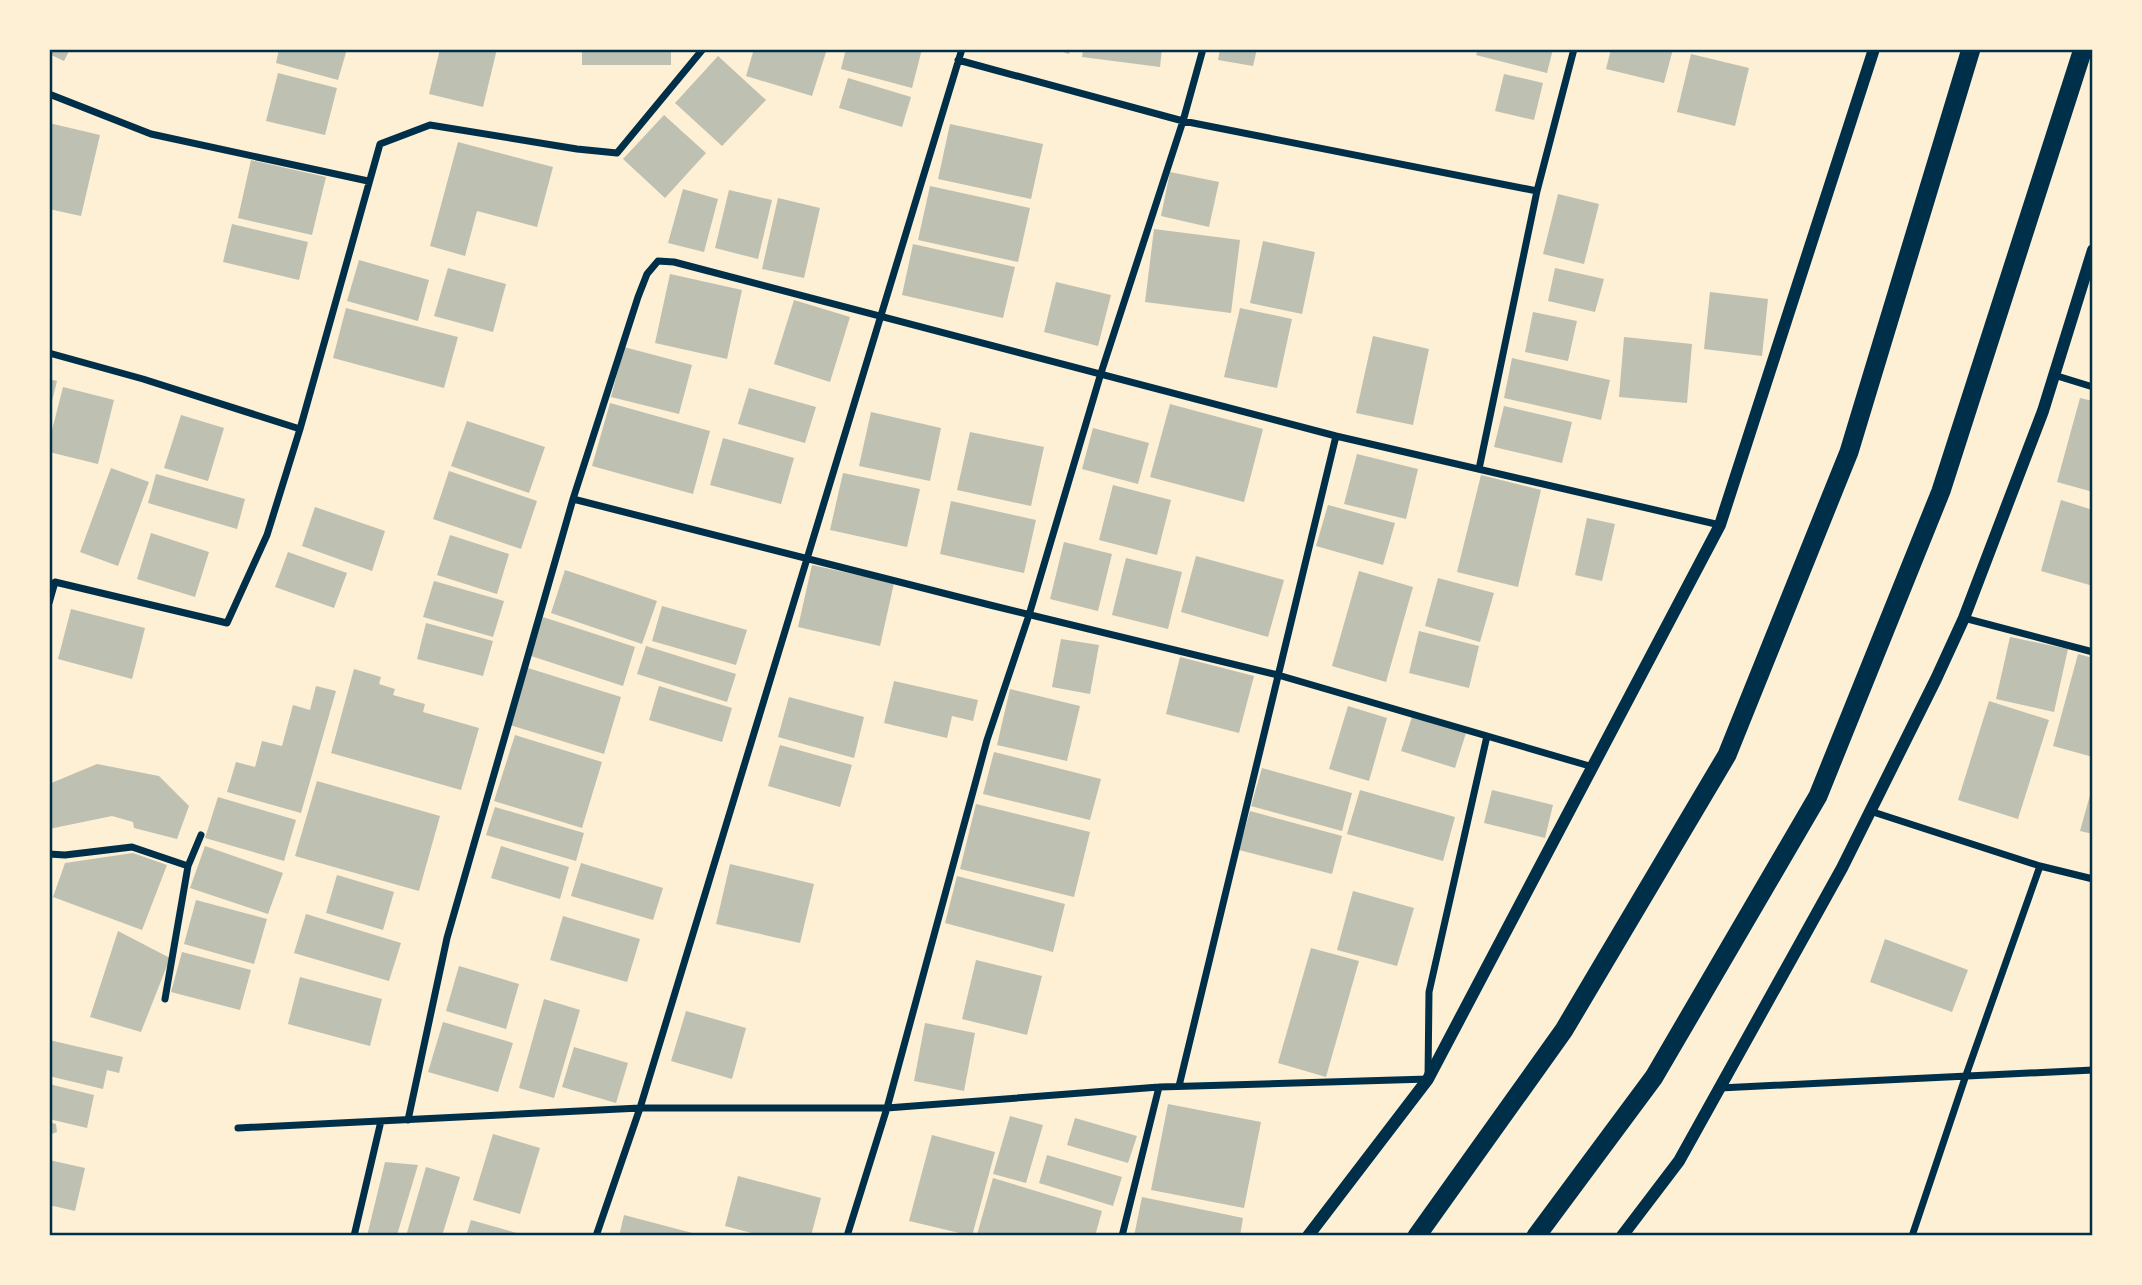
<svg xmlns="http://www.w3.org/2000/svg" width="2142" height="1285" font-family="'Varela Round',sans-serif">
	<rect width="100%" height="100%" fill="#fdf0d5"/>
	<path fill="#bec0b2" d="M 49,49 L 70,49 L 64,61 L 49,54 Z
		M 279,49 L 347,49 L 338,80 L 276,63 Z
		M 440,49 L 497,49 L 483,107 L 429,94 Z
		M 582,49 L 671,49 L 671,65 L 582,65 Z
		M 754,49 L 827,49 L 812,96 L 746,76 Z
		M 846,49 L 922,49 L 912,88 L 841,69 Z
		M 1053,49 L 1070,49 L 1069,54 Z
		M 1083,49 L 1162,49 L 1160,67 L 1082,57 Z
		M 1220,49 L 1257,49 L 1253,66 L 1218,60 Z
		M 1478,49 L 1553,49 L 1547,73 L 1476,55 Z
		M 1611,49 L 1673,49 L 1664,83 L 1606,69 Z
		M 1691,54 L 1749,68 L 1735,126 L 1677,112 Z
		M 718,56 L 766,100 L 722,146 L 675,103 Z
		M 278,73 L 337,88 L 325,135 L 266,121 Z
		M 1504,74 L 1543,83 L 1534,120 L 1495,111 Z
		M 848,78 L 911,97 L 902,127 L 839,108 Z
		M 664,115 L 706,153 L 665,198 L 623,159 Z
		M 49,123 L 100,135 L 81,216 L 49,209 Z
		M 950,124 L 1043,144 L 1031,199 L 938,179 Z
		M 458,142 L 553,167 L 537,227 L 477,211 L 465,256 L 430,246 Z
		M 251,160 L 326,177 L 312,235 L 238,218 Z
		M 1170,172 L 1219,182 L 1209,227 L 1161,216 Z
		M 930,186 L 1030,208 L 1018,262 L 918,240 Z
		M 683,189 L 718,199 L 704,252 L 668,243 Z
		M 729,190 L 772,200 L 758,259 L 715,248 Z
		M 1558,194 L 1599,204 L 1584,264 L 1543,254 Z
		M 778,198 L 820,208 L 804,278 L 762,269 Z
		M 232,224 L 308,242 L 299,280 L 223,262 Z
		M 1154,229 L 1240,240 L 1231,313 L 1145,302 Z
		M 1263,241 L 1315,252 L 1302,314 L 1250,303 Z
		M 913,244 L 1015,267 L 1003,318 L 902,295 Z
		M 359,260 L 429,280 L 418,321 L 347,301 Z
		M 448,268 L 506,284 L 493,332 L 434,316 Z
		M 1555,268 L 1604,279 L 1595,312 L 1548,301 Z
		M 670,274 L 742,290 L 727,359 L 655,343 Z
		M 1056,282 L 1111,295 L 1098,346 L 1044,332 Z
		M 1710,292 L 1768,299 L 1762,356 L 1704,349 Z
		M 794,300 L 850,317 L 830,382 L 774,364 Z
		M 346,308 L 458,337 L 444,388 L 333,358 Z
		M 1240,308 L 1292,319 L 1277,388 L 1224,377 Z
		M 1533,312 L 1577,321 L 1568,361 L 1525,352 Z
		M 1373,336 L 1429,349 L 1413,425 L 1356,413 Z
		M 1624,337 L 1692,344 L 1687,403 L 1619,397 Z
		M 624,347 L 692,365 L 679,414 L 611,397 Z
		M 1512,358 L 1610,380 L 1601,420 L 1504,398 Z
		M 49,379 L 57,381 L 50,409 L 49,409 Z
		M 63,387 L 114,400 L 98,464 L 49,452 L 49,442 Z
		M 749,388 L 816,407 L 805,443 L 738,424 Z
		M 2080,398 L 2093,401 L 2093,492 L 2057,482 Z
		M 610,403 L 710,431 L 693,494 L 592,466 Z
		M 1170,404 L 1263,429 L 1244,502 L 1150,477 Z
		M 1504,406 L 1572,422 L 1562,463 L 1494,447 Z
		M 871,412 L 941,428 L 930,481 L 859,466 Z
		M 181,415 L 224,428 L 208,481 L 164,468 Z
		M 467,421 L 545,447 L 529,493 L 451,466 Z
		M 1093,428 L 1149,443 L 1138,484 L 1082,469 Z
		M 970,432 L 1044,447 L 1031,506 L 957,490 Z
		M 723,438 L 794,458 L 781,504 L 710,485 Z
		M 1357,454 L 1418,469 L 1406,519 L 1344,504 Z
		M 111,468 L 149,482 L 118,566 L 80,552 Z
		M 449,471 L 537,501 L 521,549 L 433,519 Z
		M 843,473 L 920,489 L 907,547 L 830,530 Z
		M 156,474 L 245,499 L 237,529 L 148,503 Z
		M 1481,475 L 1541,490 L 1518,587 L 1457,572 Z
		M 1113,485 L 1171,500 L 1157,555 L 1099,540 Z
		M 2061,500 L 2093,510 L 2093,586 L 2041,571 Z
		M 951,501 L 1036,520 L 1024,573 L 940,554 Z
		M 1328,505 L 1395,523 L 1383,565 L 1316,546 Z
		M 315,507 L 385,531 L 372,571 L 302,546 Z
		M 1587,518 L 1615,524 L 1602,581 L 1575,575 Z
		M 151,533 L 209,552 L 195,597 L 137,579 Z
		M 450,535 L 509,554 L 497,594 L 437,575 Z
		M 1064,542 L 1112,554 L 1098,611 L 1050,599 Z
		M 288,552 L 347,573 L 334,608 L 275,587 Z
		M 1196,556 L 1284,580 L 1268,637 L 1181,612 Z
		M 1126,558 L 1182,572 L 1168,629 L 1112,615 Z
		M 812,565 L 894,583 L 880,646 L 798,627 Z
		M 565,570 L 657,601 L 642,644 L 551,613 Z
		M 1359,571 L 1413,587 L 1386,682 L 1332,666 Z
		M 1438,578 L 1494,593 L 1480,642 L 1425,626 Z
		M 434,581 L 504,601 L 493,637 L 423,617 Z
		M 662,606 L 747,630 L 736,665 L 652,641 Z
		M 71,609 L 145,628 L 132,679 L 58,659 Z
		M 543,617 L 635,647 L 623,686 L 531,656 Z
		M 426,623 L 493,641 L 483,676 L 417,659 Z
		M 1419,631 L 1479,646 L 1469,688 L 1409,673 Z
		M 2010,637 L 2068,649 L 2054,712 L 1996,699 Z
		M 1061,639 L 1099,645 L 1090,694 L 1052,687 Z
		M 646,646 L 736,674 L 727,702 L 637,674 Z
		M 2078,654 L 2093,658 L 2093,757 L 2053,746 Z
		M 1180,657 L 1254,676 L 1239,733 L 1166,714 Z
		M 528,668 L 621,697 L 604,754 L 510,725 Z
		M 354,669 L 381,677 L 379,684 L 395,689 L 393,695 L 425,704 L 423,712 L 479,728 L 461,790 L 331,753 Z
		M 894,681 L 978,700 L 973,721 L 952,716 L 947,738 L 884,723 Z
		M 316,686 L 336,691 L 301,813 L 227,792 L 236,762 L 255,767 L 262,741 L 282,746 L 293,705 L 310,710 Z
		M 659,686 L 732,708 L 722,742 L 649,720 Z
		M 1010,689 L 1080,706 L 1067,761 L 997,745 Z
		M 789,697 L 864,717 L 854,758 L 778,737 Z
		M 1989,701 L 2049,720 L 2018,819 L 1958,800 Z
		M 1348,706 L 1387,718 L 1369,781 L 1329,769 Z
		M 1412,717 L 1466,733 L 1455,768 L 1401,751 Z
		M 515,735 L 602,762 L 582,828 L 494,801 Z
		M 780,745 L 852,765 L 840,807 L 768,786 Z
		M 994,752 L 1101,779 L 1090,820 L 983,794 Z
		M 97,764 L 159,776 L 189,806 L 177,839 L 134,828 L 133,822 L 112,816 L 49,829 L 49,784 Z
		M 1262,768 L 1352,793 L 1342,831 L 1251,806 Z
		M 317,781 L 440,816 L 419,891 L 295,856 Z
		M 2092,788 L 2093,788 L 2093,834 L 2080,831 Z
		M 1360,790 L 1455,817 L 1443,861 L 1347,834 Z
		M 1492,790 L 1553,805 L 1545,838 L 1484,823 Z
		M 218,797 L 296,820 L 284,861 L 205,838 Z
		M 976,804 L 1090,832 L 1074,897 L 960,869 Z
		M 495,807 L 584,833 L 576,861 L 486,835 Z
		M 1250,811 L 1342,836 L 1332,874 L 1239,850 Z
		M 205,846 L 283,873 L 268,914 L 190,888 Z
		M 501,846 L 569,867 L 560,899 L 491,878 Z
		M 133,853 L 167,865 L 142,930 L 53,897 L 65,863 Z
		M 581,863 L 663,888 L 653,920 L 571,896 Z
		M 730,864 L 814,884 L 800,943 L 716,924 Z
		M 337,875 L 394,892 L 383,930 L 326,913 Z
		M 957,876 L 1065,904 L 1053,952 L 945,923 Z
		M 1353,891 L 1414,908 L 1397,966 L 1337,950 Z
		M 196,900 L 267,919 L 254,964 L 184,944 Z
		M 306,914 L 401,943 L 389,981 L 294,953 Z
		M 563,916 L 640,939 L 627,982 L 550,960 Z
		M 118,931 L 170,958 L 141,1032 L 90,1017 Z
		M 1885,939 L 1968,970 L 1952,1012 L 1870,982 Z
		M 1311,948 L 1359,961 L 1326,1077 L 1278,1063 Z
		M 182,952 L 251,970 L 240,1010 L 171,992 Z
		M 976,960 L 1042,976 L 1027,1035 L 962,1019 Z
		M 459,966 L 519,984 L 506,1029 L 446,1011 Z
		M 300,977 L 382,999 L 370,1046 L 288,1024 Z
		M 544,999 L 580,1010 L 554,1098 L 519,1088 Z
		M 686,1011 L 746,1028 L 732,1079 L 671,1061 Z
		M 443,1022 L 513,1043 L 498,1092 L 428,1072 Z
		M 925,1023 L 975,1033 L 964,1091 L 914,1081 Z
		M 49,1040 L 123,1057 L 119,1073 L 107,1070 L 103,1089 L 49,1076 Z
		M 574,1047 L 628,1063 L 616,1103 L 562,1087 Z
		M 49,1084 L 94,1095 L 87,1128 L 49,1119 Z
		M 1168,1104 L 1261,1122 L 1244,1208 L 1151,1190 Z
		M 1010,1116 L 1043,1125 L 1026,1183 L 993,1174 Z
		M 1075,1118 L 1137,1136 L 1128,1163 L 1067,1145 Z
		M 49,1122 L 56,1124 L 57,1132 L 49,1135 Z
		M 493,1134 L 540,1148 L 520,1214 L 473,1200 Z
		M 932,1135 L 995,1152 L 972,1236 L 909,1221 Z
		M 1047,1155 L 1122,1177 L 1113,1206 L 1039,1183 Z
		M 49,1160 L 85,1168 L 75,1211 L 49,1205 Z
		M 385,1162 L 418,1165 L 397,1235 L 367,1236 Z
		M 426,1167 L 460,1177 L 442,1236 L 406,1236 Z
		M 738,1176 L 821,1198 L 811,1236 L 763,1236 L 725,1226 Z
		M 993,1178 L 1102,1211 L 1095,1236 L 977,1235 Z
		M 1142,1197 L 1243,1218 L 1240,1236 L 1134,1236 Z
		M 624,1215 L 700,1235 L 700,1236 L 619,1236 Z
		M 471,1220 L 524,1235 L 524,1236 L 466,1236 Z"/>
	<g fill="none" stroke-linecap="round" stroke-linejoin="round">
		<path stroke="#003049" stroke-width="7" d="M 958,60 L 1183,121 L 1537,191
			M 49,94 L 151,134 L 368,181
			M 49,353 L 143,379 L 300,429 L 380,144 L 430,125 L 577,149 L 617,153 L 703,49
			M 2054,375 L 2093,387
			M 1479,469 L 1537,191 L 1574,49
			M 573,499 L 990,605 L 1278,675 L 1593,767
			M 49,603 L 55,582 L 227,623 L 267,535 L 300,429
			M 1964,618 L 2093,652
			M 1870,811 L 2040,866 L 1965,1078 L 1913,1233
			M 49,854 L 65,855 L 132,847 L 188,866 L 201,835
			M 2040,866 L 2093,879
			M 165,999 L 188,866
			M 1179,1086 L 1336,436
			M 1720,1088 L 2093,1070
			M 408,1120 L 447,938 L 573,499 L 638,297 L 647,274 L 658,261 L 674,262 L 1336,436 L 1720,525
			M 238,1128 L 640,1108 L 887,1108 L 1159,1087 L 1428,1079 L 1429,992 L 1487,736
			M 354,1236 L 381,1121
			M 596,1236 L 640,1108 L 962,49
			M 847,1236 L 887,1108 L 987,740 L 1029,615 L 1101,373 L 1183,121 L 1203,49
			M 1122,1236 L 1159,1087"/>
		<path stroke="#003049" stroke-width="12" d="M 1308,1236 L 1428,1079 L 1720,525 L 1874,49
			M 1622,1236 L 1679,1161 L 1842,868 L 1936,679 L 1964,618 L 2043,411 L 2093,250"/>
		<path stroke="#003049" stroke-width="19" d="M 1417,1236 L 1564,1030 L 1727,755 L 1849,452 L 1971,49
			M 1536,1236 L 1654,1077 L 1818,796 L 1941,491 L 2083,49"/>
	</g>
	<rect width="2142" height="1285" fill="none" stroke="#fdf0d5" stroke-width="102"/>
	<rect x="51" y="51" width="2040" height="1183" fill="none" stroke="#003049" stroke-width="2.5"/>
</svg>
